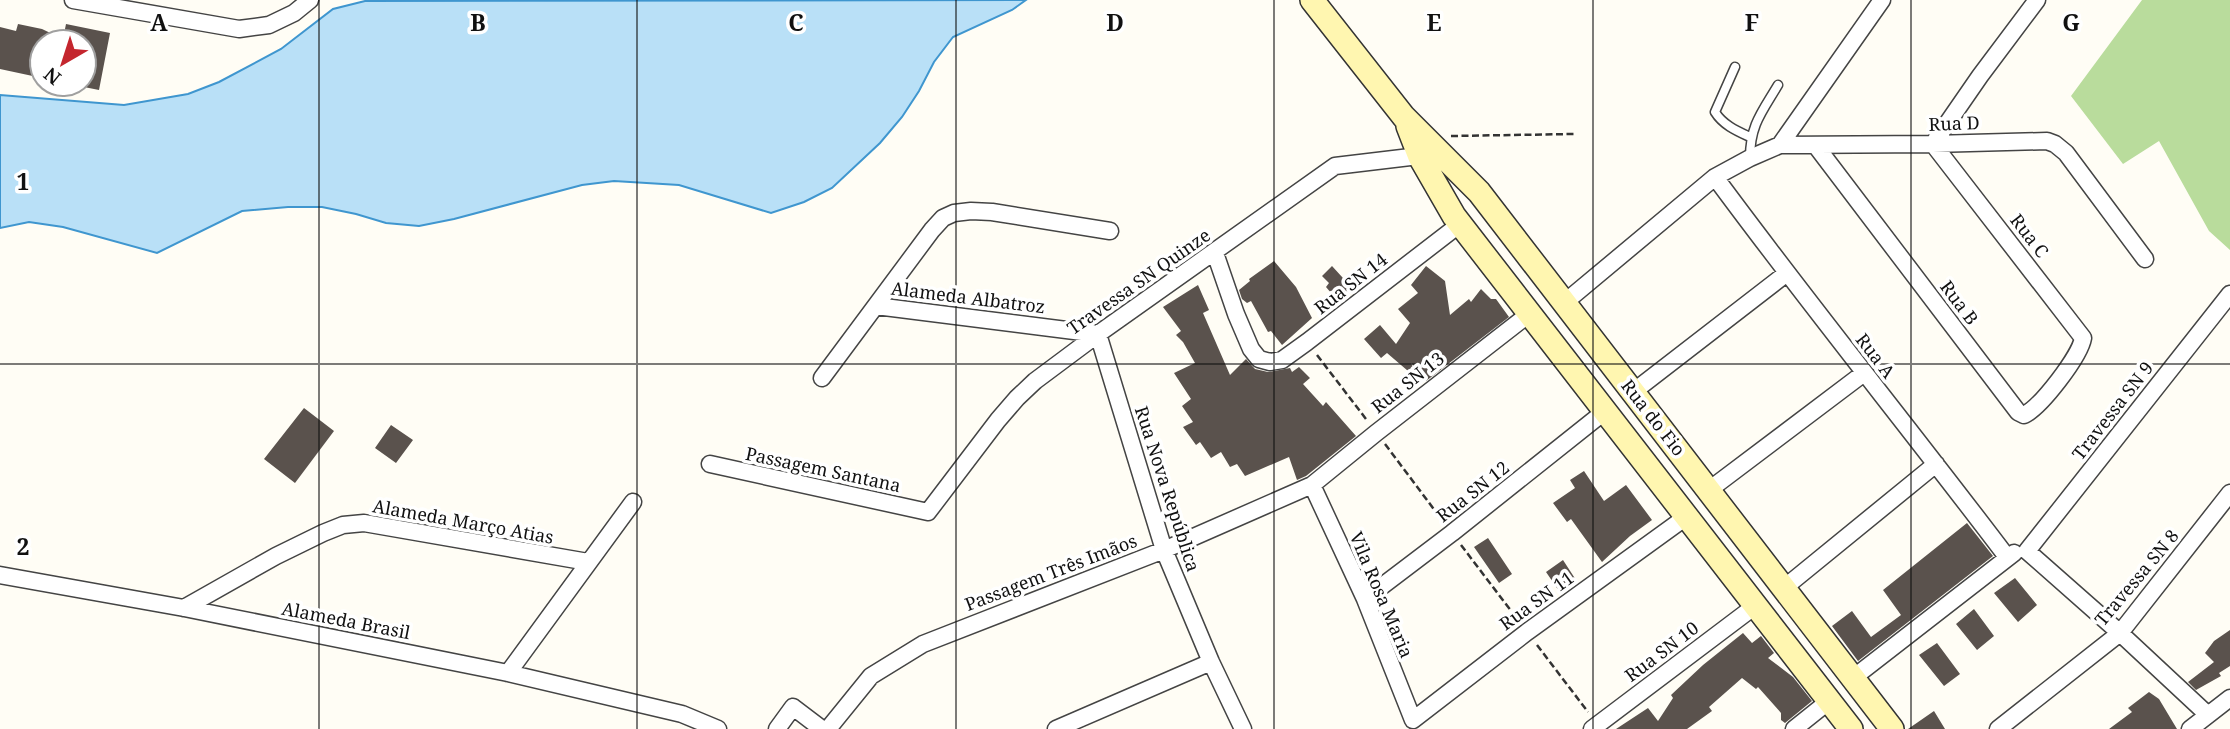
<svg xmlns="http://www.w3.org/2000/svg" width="2230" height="729" font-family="'Noto Serif',serif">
	<rect width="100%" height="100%" fill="#fffdf5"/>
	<path fill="#b9dc9c" d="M 2142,0 L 2230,0 L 2230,250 L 2209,231 L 2159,141 L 2123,164 L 2071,96 Z"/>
	<path fill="#b9e0f7" stroke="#3f96cf" stroke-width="2" d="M 1026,0 L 1012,10 L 953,37 L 934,62 L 919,91 L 902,117 L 880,143 L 832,188 L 804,202 L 771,213 L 679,185 L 614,181 L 582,185 L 454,219 L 419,226 L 386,223 L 356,214 L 322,207 L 288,207 L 242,211 L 157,253 L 63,227 L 29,222 L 0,228 L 0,95 L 124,105 L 188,94 L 219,82 L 281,49 L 333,9 L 365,1 Z"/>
	<path fill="#5a524d" d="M 18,24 L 42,29 L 63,39 L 66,24 L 110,33 L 99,90 L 84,87 L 84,42 L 42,42 L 42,78 L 0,69 L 0,27 L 16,31 Z
		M 1274,261 L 1296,287 L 1312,318 L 1282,345 L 1271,331 L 1268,332 L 1251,301 L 1247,303 L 1242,299 L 1239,290 L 1250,281 L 1249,279 Z
		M 1332,266 L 1353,289 L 1346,297 L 1337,300 L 1326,287 L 1329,283 L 1322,276 Z
		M 1426,266 L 1445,281 L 1450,315 L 1469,299 L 1471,302 L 1481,289 L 1491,299 L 1496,299 L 1509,317 L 1426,381 L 1411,363 L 1413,367 L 1408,371 L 1387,353 L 1381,358 L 1364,339 L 1380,325 L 1396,344 L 1410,323 L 1398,309 L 1418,293 L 1411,285 Z
		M 1198,285 L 1209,310 L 1203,313 L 1230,375 L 1246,359 L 1255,369 L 1268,372 L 1290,368 L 1292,372 L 1299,367 L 1310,378 L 1303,384 L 1323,406 L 1326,402 L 1356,436 L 1306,476 L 1297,480 L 1289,457 L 1245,476 L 1237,464 L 1230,467 L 1221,452 L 1211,458 L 1200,442 L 1196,445 L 1183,427 L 1193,422 L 1182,406 L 1191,399 L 1174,373 L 1195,363 L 1183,342 L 1176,335 L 1181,331 L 1163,307 Z
		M 304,408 L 334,431 L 295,483 L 264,459 Z
		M 391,425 L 413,440 L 396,463 L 375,448 Z
		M 1584,471 L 1604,501 L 1626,485 L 1652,520 L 1630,536 L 1602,562 L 1571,519 L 1567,522 L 1553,503 L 1575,488 L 1570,480 Z
		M 1967,523 L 1993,556 L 1858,661 L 1832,626 L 1852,611 L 1871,637 L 1901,615 L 1883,590 Z
		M 1488,538 L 1512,574 L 1499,583 L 1474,547 Z
		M 1563,560 L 1576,580 L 1559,591 L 1546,572 Z
		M 2015,578 L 2037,605 L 2018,622 L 1994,593 Z
		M 1974,609 L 1994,636 L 1977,650 L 1956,624 Z
		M 2230,630 L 2230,666 L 2219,673 L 2221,676 L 2196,690 L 2188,682 L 2214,662 L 2205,653 L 2214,641 Z
		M 1743,633 L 1752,643 L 1761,636 L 1774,653 L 1768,658 L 1793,677 L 1812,701 L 1785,723 L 1781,720 L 1781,713 L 1758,687 L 1756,689 L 1742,678 L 1709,707 L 1712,711 L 1687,729 L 1616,729 L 1648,708 L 1658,721 L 1673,698 L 1671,695 L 1703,665 Z
		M 1937,643 L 1960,674 L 1944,686 L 1919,655 Z
		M 2149,692 L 2159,699 L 2177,729 L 2109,729 L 2132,712 L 2128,708 Z
		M 1934,711 L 1945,729 L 1908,729 Z"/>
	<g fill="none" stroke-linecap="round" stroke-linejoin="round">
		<g stroke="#444" stroke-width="11">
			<path id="lane" d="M 1735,67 L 1715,112 C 1723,125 1737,131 1750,137
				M 1750,158 C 1750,125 1762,112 1778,85"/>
		</g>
		<g stroke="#444" stroke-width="19">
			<path id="street" d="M 73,0 L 239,29 L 269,25 L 294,13 L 310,0
				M 1780,145 L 1882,0
				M 1816,146 L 2018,412 L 2024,415 C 2041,407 2080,356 2083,338 L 1933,144 L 1980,76 L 2037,0
				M 1715,177 C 1810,306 1911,430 2007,557
				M 1215,253 L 1236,314 L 1251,349 L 1259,359 L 1270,362 L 1282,360 L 1307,342 L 1460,224
				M 1564,303 L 1715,177 L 1750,158 L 1780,145 L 1933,144 L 2047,141 L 2055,144 L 2066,153 L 2145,259
				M 876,306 L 1098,334
				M 1098,334 L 1164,550 L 1211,662 L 1243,729
				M 822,378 L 932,230 L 943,218 L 954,213 L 971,211 L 992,212 L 1110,231
				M 1633,392 L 1787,273
				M 710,464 L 928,512 L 998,420 L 1017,398 L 1035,381 L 1098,334 L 1335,166 L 1427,155
				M 1312,485 L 1365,599 L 1413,720 L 1527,632 L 1686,517
				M 1709,490 L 1864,373
				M 2027,551 L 2230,294
				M 2027,551 L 2120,633 L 2208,715
				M 0,575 L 184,608 L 508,673 L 682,714 L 718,729
				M 1784,588 L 1936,464
				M 1365,599 L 1452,533 L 1604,412
				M 184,608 L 276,556 L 323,533 L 343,525 L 364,523 L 588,562
				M 508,673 L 633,502
				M 1853,678 L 2014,553
				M 777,729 L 793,707 L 822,729
				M 828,729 L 871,676 L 923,644 L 1164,550 L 1312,485 L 1376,433 L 1529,314
				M 1056,729 L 1211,662
				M 1592,729 L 1755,606
				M 1794,729 L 1829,701
				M 1998,729 L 2120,633 L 2230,493
				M 2190,729 L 2230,698"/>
		</g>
		<g stroke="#333" stroke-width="26">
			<path id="secondary" d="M 1312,0 L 1404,117 L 1479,192 L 1892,729
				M 1408,126 L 1420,157 L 1454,216 L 1851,729"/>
		</g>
		<path stroke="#333" stroke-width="2.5" stroke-dasharray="7 3.5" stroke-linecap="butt" d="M 1451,136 L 1574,134
			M 1317,355 L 1366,419
			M 1385,444 L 1442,520
			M 1461,545 L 1518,620
			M 1537,645 L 1588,712"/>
		<use href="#lane" stroke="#fff" stroke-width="8"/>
		<use href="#street" stroke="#fff" stroke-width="16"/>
		<use href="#secondary" stroke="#fff6b0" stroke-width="23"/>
	</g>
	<path fill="none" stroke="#111" stroke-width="2" stroke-opacity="0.55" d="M 319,0 L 319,729M 637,0 L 637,729M 956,0 L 956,729M 1274,0 L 1274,729M 1593,0 L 1593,729M 1911,0 L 1911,729M 0,364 L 2230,364"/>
	<g text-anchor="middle" stroke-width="7" stroke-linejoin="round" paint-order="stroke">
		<g font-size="18" fill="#111" stroke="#fff">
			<text transform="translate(1954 124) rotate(-2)" y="6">Rua D</text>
			<text transform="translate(2029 236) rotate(52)" y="6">Rua C</text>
			<text transform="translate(1139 282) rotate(-35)" y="6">Travessa SN Quinze</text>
			<text transform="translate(1351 284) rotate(-38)" y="6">Rua SN 14</text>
			<text transform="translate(968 298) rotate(7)" y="6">Alameda Albatroz</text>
			<text transform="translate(1959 303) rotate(53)" y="6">Rua B</text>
			<text transform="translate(1875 356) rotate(52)" y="6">Rua A</text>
			<text transform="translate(1408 383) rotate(-38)" y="6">Rua SN 13</text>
			<text transform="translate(2113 411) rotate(-52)" y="6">Travessa SN 9</text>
			<text transform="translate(1653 418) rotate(52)" y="6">Rua do Fio</text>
			<text transform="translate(823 470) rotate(12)" y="6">Passagem Santana</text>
			<text transform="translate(1167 489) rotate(72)" y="6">Rua Nova República</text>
			<text transform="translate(1473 492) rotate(-38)" y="6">Rua SN 12</text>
			<text transform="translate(463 522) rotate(10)" y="6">Alameda Março Atias</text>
			<text transform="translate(1051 573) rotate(-21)" y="6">Passagem Três Imãos</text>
			<text transform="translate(2137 578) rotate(-50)" y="6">Travessa SN 8</text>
			<text transform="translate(1381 595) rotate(67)" y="6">Vila Rosa Maria</text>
			<text transform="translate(1537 601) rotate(-36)" y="6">Rua SN 11</text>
			<text transform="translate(346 621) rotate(11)" y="6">Alameda Brasil</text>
			<text transform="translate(1662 652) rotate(-37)" y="6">Rua SN 10</text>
		</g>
	</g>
	<g font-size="23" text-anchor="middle" font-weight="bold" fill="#111" stroke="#fff" stroke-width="7" stroke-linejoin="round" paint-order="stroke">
		<text x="159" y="31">A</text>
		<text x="478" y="31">B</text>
		<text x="796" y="31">C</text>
		<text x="1115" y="31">D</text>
		<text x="1434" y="31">E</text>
		<text x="1752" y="31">F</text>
		<text x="2071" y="31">G</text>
		<text x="23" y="190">1</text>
		<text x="23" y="555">2</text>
	</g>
	<g transform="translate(63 63) rotate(219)"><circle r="33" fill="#ffffff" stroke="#a0a0a0" stroke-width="2"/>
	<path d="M0-5L12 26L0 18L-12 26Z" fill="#c4262e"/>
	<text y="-10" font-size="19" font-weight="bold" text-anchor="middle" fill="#111111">N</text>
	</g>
</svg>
